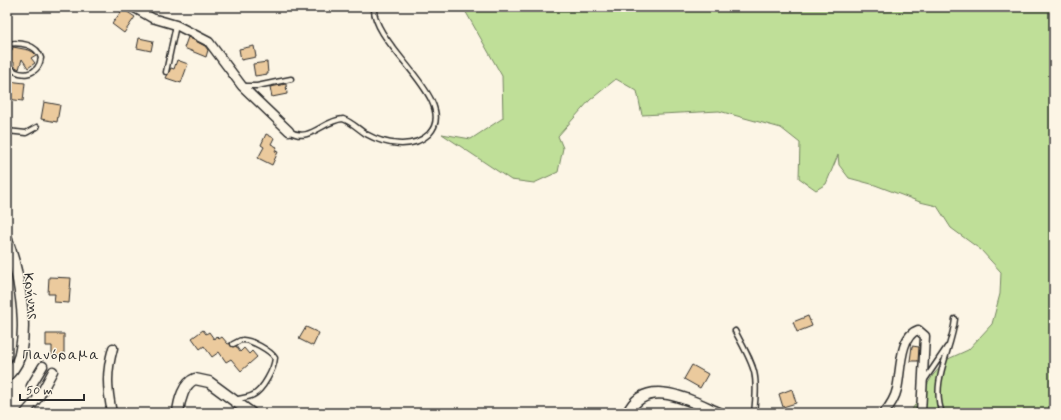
<svg xmlns="http://www.w3.org/2000/svg" width="1061" height="420" font-family="Mynerve,sans-serif">
	<rect width="100%" height="100%" fill="#fcf5e5"/>
	<filter id="ink" filterUnits="userSpaceOnUse"><feTurbulence type="fractalNoise" baseFrequency=".025" numOctaves="2"/><feDisplacementMap in="SourceGraphic" scale="8" xChannelSelector="R" yChannelSelector="G"/><feConvolveMatrix kernelMatrix="1 2 1 2 8 2 1 2 1" color-interpolation-filters="sRGB"/></filter>
	<g filter="url(#ink)">
		<path fill="#bfdf98" stroke="#758562" d="M 463,7 L 1054,7 L 1054,413 L 910,413 L 933,375 L 948,359 L 968,350 L 992,324 L 1000,294 L 1001,272 L 981,250 L 951,228 L 937,206 L 920,202 L 875,185 L 849,178 L 839,165 L 838,155 L 826,184 L 816,190 L 799,178 L 800,143 L 781,128 L 719,111 L 642,115 L 637,91 L 616,79 L 590,100 L 558,136 L 563,148 L 558,172 L 534,183 L 511,180 L 442,134 L 471,139 L 503,118 L 502,76 Z"/>
		<path fill="#ebca9d" stroke="#2b2b2b" d="M 123,9 L 135,17 L 124,33 L 112,24 Z
			M 188,37 L 205,46 L 208,50 L 206,57 L 184,48 Z
			M 139,38 L 153,41 L 151,51 L 137,48 Z
			M 254,46 L 256,57 L 241,60 L 239,49 Z
			M 13,47 L 29,50 L 33,52 L 36,55 L 31,58 L 35,63 L 28,68 L 22,59 L 19,69 L 14,66 L 14,62 L 7,60 L 9,49 L 12,50 Z
			M 177,60 L 188,64 L 181,83 L 166,78 L 171,68 L 174,69 Z
			M 267,62 L 268,74 L 255,76 L 253,64 Z
			M 8,81 L 25,83 L 23,101 L 7,99 Z
			M 286,84 L 287,94 L 272,97 L 270,87 Z
			M 44,102 L 60,105 L 57,122 L 41,119 Z
			M 266,134 L 274,138 L 271,144 L 277,147 L 275,151 L 278,152 L 272,165 L 258,158 L 264,147 L 261,145 Z
			M 49,277 L 71,278 L 69,303 L 54,302 L 55,294 L 48,294 Z
			M 808,316 L 812,326 L 797,332 L 793,322 Z
			M 306,327 L 319,333 L 313,346 L 299,339 Z
			M 203,330 L 206,334 L 209,332 L 214,339 L 216,336 L 219,339 L 222,337 L 228,344 L 230,343 L 231,346 L 236,346 L 240,352 L 244,348 L 249,354 L 252,351 L 257,357 L 241,371 L 231,359 L 226,362 L 219,352 L 212,357 L 204,346 L 200,349 L 192,338 Z
			M 46,334 L 64,334 L 64,356 L 52,356 L 52,346 L 46,346 Z
			M 912,346 L 919,347 L 918,361 L 910,361 Z
			M 692,365 L 708,374 L 700,388 L 684,379 Z
			M 792,389 L 796,403 L 783,407 L 779,394 Z"/>
		<g fill="none" stroke-linecap="round" stroke-linejoin="round">
			<g stroke="#2b2b2b" stroke-width="7">
				<path id="service" d="M 7,44 C 20,42 37,44 41,58 C 38,77 19,78 7,65
					M 166,72 L 176,25
					M 242,86 L 257,86 L 291,79
					M 7,131 L 26,133 L 37,127
					M 289,131 C 309,144 323,120 343,119 C 352,122 358,129 366,134 C 384,144 412,150 429,134 C 461,101 371,44 374,7
					M 735,331 C 754,367 759,371 754,413
					M 233,344 C 236,343 239,340 242,340 C 250,339 271,351 275,358 C 274,369 263,390 253,395 C 248,398 240,398 234,400
					M 924,381 L 947,347
					M 942,413 C 930,381 952,350 955,319"/>
			</g>
			<g stroke="#2b2b2b" stroke-width="11">
				<path id="minor" d="M 133,7 L 152,18 L 176,25 L 209,42 L 242,86 L 289,131
					M 39,397 L 31,386 L 43,366
					M 25,413 L 39,397 L 53,371
					M 112,413 C 107,388 106,373 113,348
					M 884,413 C 890,406 895,398 897,389 C 901,373 899,336 918,330 L 925,336 L 921,413"/>
			</g>
			<g stroke="#2b2b2b" stroke-width="13">
				<path id="tertiary" d="M 7,240 C 18,270 27,318 21,349 C 20,359 14,369 7,376
					M 178,413 C 179,401 184,383 195,379 L 209,382 L 251,413
					M 628,413 C 646,375 691,401 719,413"/>
			</g>
			<use href="#service" stroke="#fcf5e5" stroke-width="4"/>
			<use href="#minor" stroke="#fcf5e5" stroke-width="8"/>
			<use href="#tertiary" stroke="#fcf5e5" stroke-width="10"/>
		</g>
	</g>
	<g text-anchor="middle" stroke-width="3" stroke-linejoin="round" paint-order="stroke">
		<g font-size="14" fill="#2b2b2b" stroke="#fcf5e5">
			<text transform="translate(32 296) rotate(82)" y="5">Κρήνης</text>
		</g>
		<g font-size="15" letter-spacing="1" fill="#2b2b2b" stroke="#fcf5e5">
			<text x="61" y="359">Πανόραμα</text>
		</g>
	</g>
	<rect width="1061" height="420" fill="none" stroke="#fcf5e5" stroke-width="24"/>
	<rect x="12" y="12" width="1037" height="396" fill="none" stroke="#2b2b2b" stroke-width="1.5" filter="url(#ink)"/>
	<path d="M20 394v6h64v-6" fill="none" stroke="#2b2b2b" stroke-width="2"/>
	<text x="26" y="394" font-size="12" fill="#2b2b2b" stroke="#fcf5e5" stroke-width="3" paint-order="stroke">50 m</text>
</svg>
